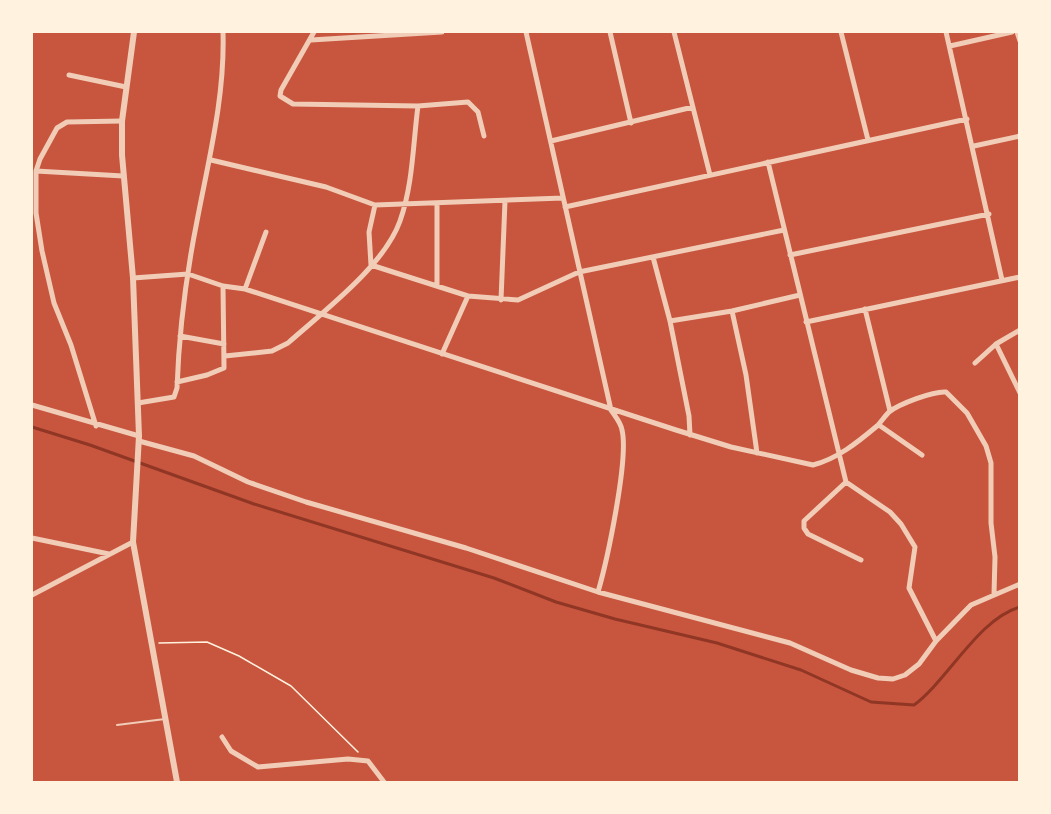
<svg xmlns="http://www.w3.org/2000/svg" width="1051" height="814" font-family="Jost,sans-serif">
	<rect width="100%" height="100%" fill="#c8553d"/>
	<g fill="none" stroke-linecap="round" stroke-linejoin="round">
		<path stroke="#8f3625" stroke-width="3" d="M 32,427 L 90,445 L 254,504 L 494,578 L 556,602 L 615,619 L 717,643 L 801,670 L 871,702 L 914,705 C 947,681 979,618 1020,607"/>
		<path stroke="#fff3e0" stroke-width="1.5" d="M 159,643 L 207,642 L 239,656 L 291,686 L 358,752"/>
		<path stroke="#f1ccb7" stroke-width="2" d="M 117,725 L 165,719"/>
		<path stroke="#f1ccb7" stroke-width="5" d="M 314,32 L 281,90 L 280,96 L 293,104 L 418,106 L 468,102 L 478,112 L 484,136
			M 526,32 L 611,410 C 615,416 621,423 622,430 C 629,459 607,561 598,592
			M 610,32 L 631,123
			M 674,32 L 710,175
			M 841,32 L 868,140
			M 946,32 L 1002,280
			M 1017,32 L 1020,41
			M 311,40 L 442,32
			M 950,46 L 1012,32
			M 69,75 L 126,87
			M 551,141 L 693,107
			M 974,146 L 1020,136
			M 211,160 L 326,187 L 375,205 L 563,198
			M 768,162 L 846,482 L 890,512 L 901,524 L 915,547 L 909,588 L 936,641
			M 36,171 L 123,176
			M 375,205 L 369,232 L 371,265 L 468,296 L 518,300 L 579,272 L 784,230
			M 565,207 L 967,119
			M 790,255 L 989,214
			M 653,257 L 670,321 L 732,311 L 800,295
			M 133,278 L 188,274 L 223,286 L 245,289 L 676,430 L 731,447 L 813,465 C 837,459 858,442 877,426 C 881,422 885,416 889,412 C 899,404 933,391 946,392 L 967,413 L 986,446 L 991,463 L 991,523 L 995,557 L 994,594
			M 437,286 L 437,204
			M 245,289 L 266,232
			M 501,300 L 505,201
			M 865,309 L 890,411
			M 732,311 L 746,375 L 757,453
			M 670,321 L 689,416 L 690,435
			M 806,322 L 1020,277
			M 180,336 L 224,344
			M 996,344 L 1020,393
			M 442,354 L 468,296
			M 225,356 L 272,351 L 288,343 C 324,311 384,266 400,221 C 413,185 413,143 418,106
			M 975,363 L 996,344 L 1020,330
			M 177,382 L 207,375 L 224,368 L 223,286
			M 138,403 L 174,397 L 177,388 C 179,332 186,276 197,221 C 209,158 225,96 223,32
			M 32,405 L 139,436
			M 879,425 L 922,455
			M 96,426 L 71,345 L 54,303 L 42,251 L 36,213 L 36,171 L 40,159 L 57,128 L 67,122 L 122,121
			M 139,441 L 194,456 L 248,482 L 306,502 L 466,548 L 598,592 L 790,643 L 851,670 L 878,678 L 893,679 L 905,675 L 919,664 L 936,641 L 971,605 L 1020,584
			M 846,482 L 804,521 L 804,528 L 808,534 L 861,560
			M 32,538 L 109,554
			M 32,595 L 133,542
			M 222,737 L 231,751 L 258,767 L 348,759 L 368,761 L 384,782"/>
		<path stroke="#f1ccb7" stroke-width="6" d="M 134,32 L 122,121 L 122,155 L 133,278 L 139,436 L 133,542 L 177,782"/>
	</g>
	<rect width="1051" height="814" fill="none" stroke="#fff3e0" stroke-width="66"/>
</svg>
